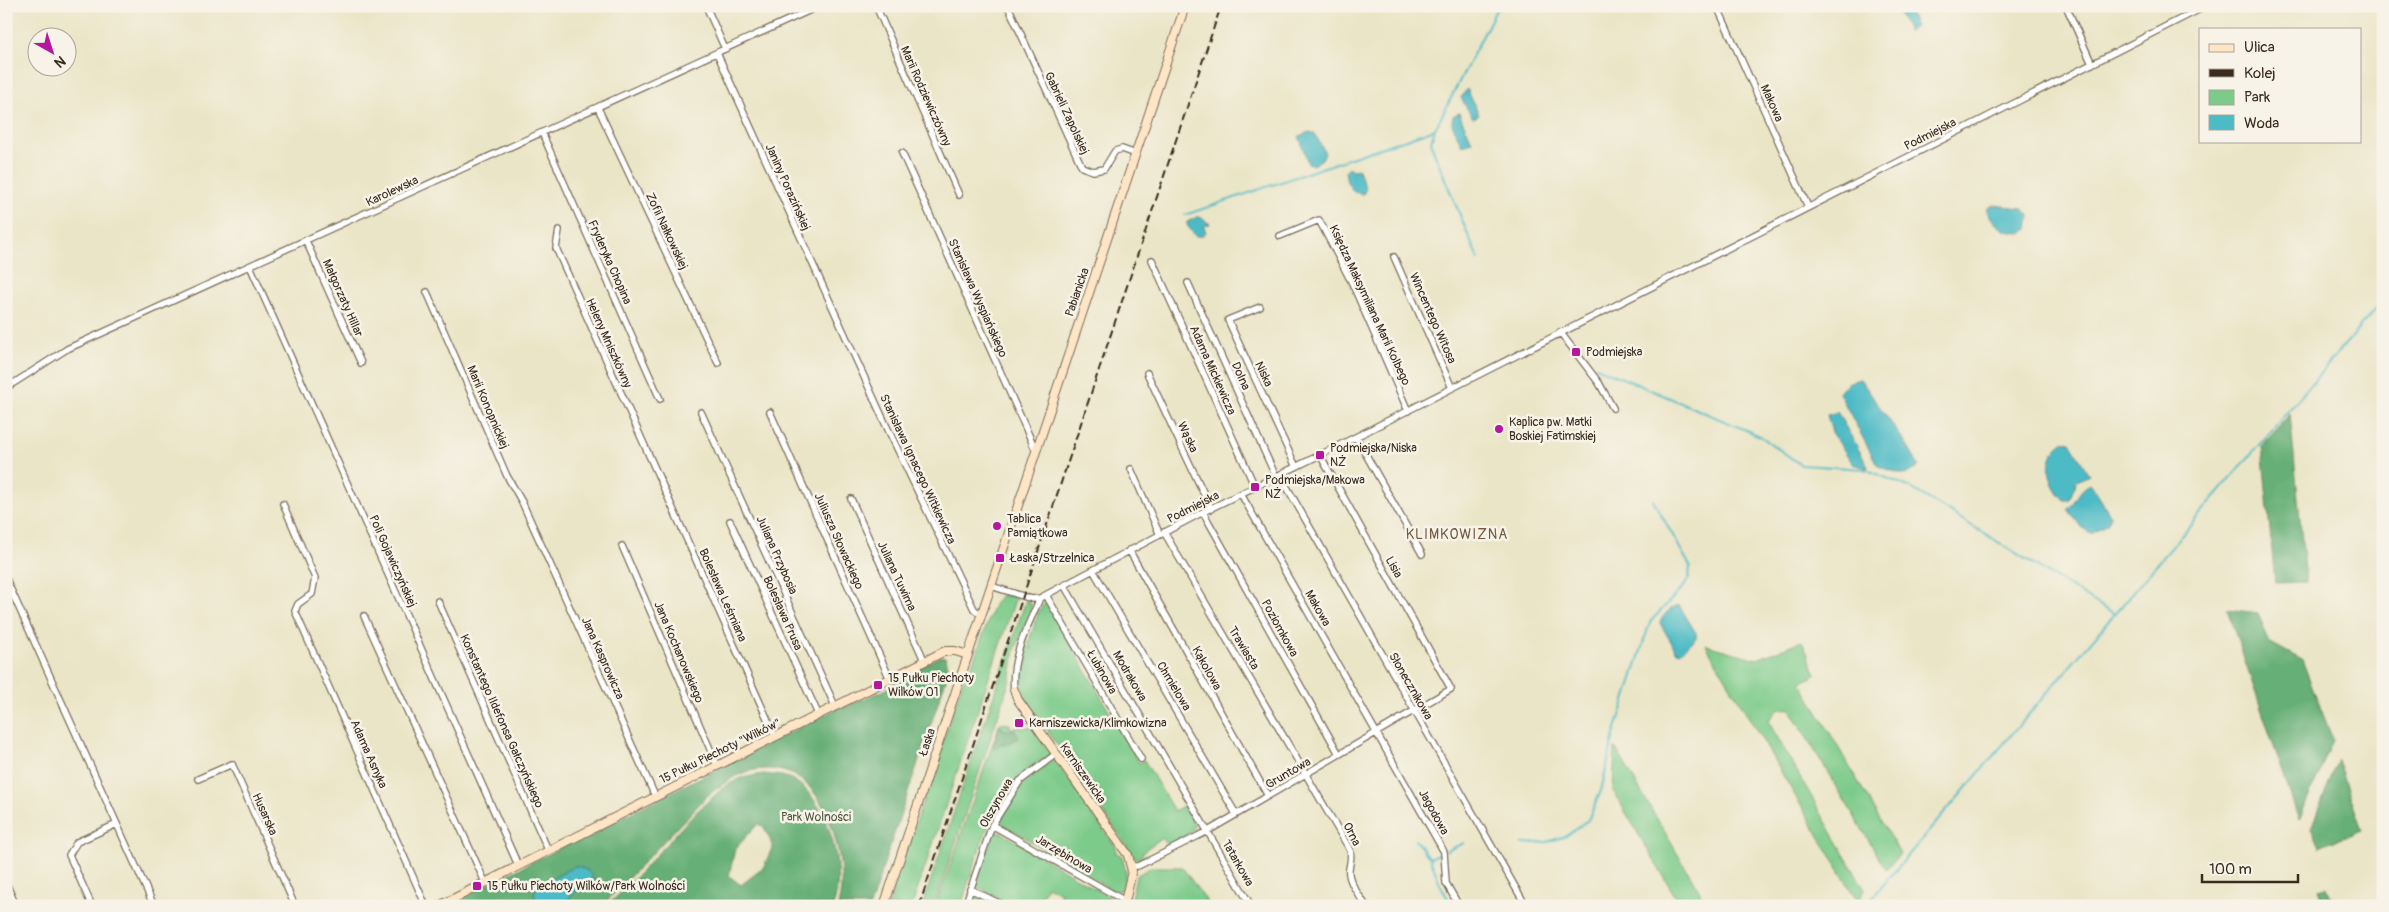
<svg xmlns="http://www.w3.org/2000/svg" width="2389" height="912" font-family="Pangolin,sans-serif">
	<rect width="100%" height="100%" fill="#f7f3e8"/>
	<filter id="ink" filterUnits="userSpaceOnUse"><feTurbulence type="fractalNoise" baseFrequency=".02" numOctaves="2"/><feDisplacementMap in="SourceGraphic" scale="10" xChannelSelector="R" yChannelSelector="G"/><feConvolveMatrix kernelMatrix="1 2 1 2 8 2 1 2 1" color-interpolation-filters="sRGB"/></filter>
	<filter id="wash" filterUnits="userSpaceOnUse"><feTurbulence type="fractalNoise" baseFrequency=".0096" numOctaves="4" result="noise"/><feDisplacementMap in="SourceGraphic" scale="20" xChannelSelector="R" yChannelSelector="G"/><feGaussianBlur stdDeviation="1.12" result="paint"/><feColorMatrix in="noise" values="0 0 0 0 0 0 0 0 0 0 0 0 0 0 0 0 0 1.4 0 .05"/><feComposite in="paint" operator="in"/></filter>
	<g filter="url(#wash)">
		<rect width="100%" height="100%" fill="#ebe5c7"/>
		<path fill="#7dcb8a" stroke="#5c7a54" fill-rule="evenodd" d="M 1001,595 L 1016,597 L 912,906 L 888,906 L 964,678 L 967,678 L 994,605 Z
			M 1026,600 L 1031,603 L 1031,609 L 1015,650 L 1011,677 L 937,898 L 933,906 L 922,906 Z
			M 1045,603 L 1058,619 L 1058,622 L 1139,763 L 1144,760 L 1174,811 L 1189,803 L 1195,821 L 1192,832 L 1168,846 L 1162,838 L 1146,849 L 1139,859 L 1135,858 L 1018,688 L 1025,646 L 1033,649 L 1028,644 L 1039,611 Z
			M 1802,641 L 1816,674 L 1801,683 L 1900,854 L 1886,869 L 1789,708 L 1777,710 L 1768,721 L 1865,890 L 1858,902 L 1706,645 L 1757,659 Z
			M 1000,723 L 1010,724 L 1010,728 L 1032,727 L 1051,754 C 1039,763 1026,768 1017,779 C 987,814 975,863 961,906 L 936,906 ZM 999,726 L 1018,738 L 1009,744 L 1001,743 L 992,746 L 996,740 Z
			M 1615,747 L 1708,906 L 1681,906 L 1613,791 Z
			M 1054,759 L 1117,849 L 1115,852 L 1122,856 L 1126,873 L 1121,891 L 1112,890 L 999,822 L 1024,782 Z
			M 994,831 L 1002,833 L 1119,903 L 1118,906 L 1055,906 L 1061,893 L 1047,886 L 1037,906 L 1014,906 L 976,886 Z
			M 1151,867 L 1182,867 L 1210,906 L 1129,906 L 1136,876 Z
			M 973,895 L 997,906 L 969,906 Z"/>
		<path fill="#66af76" stroke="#506c4a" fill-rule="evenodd" d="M 2290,414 L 2306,582 L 2275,583 L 2262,446 Z
			M 2227,609 L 2258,613 L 2269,642 L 2302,660 L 2333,740 L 2299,820 Z
			M 942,656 L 946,658 L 949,670 L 870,906 L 838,906 C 844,883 841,860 835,838 C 824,794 796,758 746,772 C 731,777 719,787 707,796 L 602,906 L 563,906 L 574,892 L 590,885 L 587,870 L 575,866 L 536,888 L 534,894 L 538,906 L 445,906 L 840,707 L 842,708 L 885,690 L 901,676 Z
			M 999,726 L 1007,731 L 1014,729 L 1018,736 L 1009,744 L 1001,743 L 997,749 L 992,745 L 996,740 Z
			M 2338,760 L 2362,830 L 2319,847 L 2311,828 Z
			M 763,774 C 772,775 785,775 793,780 C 828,799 847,870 833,906 L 606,906 L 624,890 L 694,814 L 725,786 L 741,778 ZM 758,824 L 764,827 L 773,846 L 763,868 L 741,885 L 729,876 L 735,849 Z
			M 2327,887 L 2334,906 L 2326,906 L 2319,889 Z"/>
		<path fill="#4dbbc6" stroke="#447272" d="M 1903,6 L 1907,6 L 1916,27 L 1908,31 L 1897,9 Z
			M 1467,89 L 1479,115 L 1473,118 L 1461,98 Z
			M 1459,113 L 1472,142 L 1462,145 L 1452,124 L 1453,116 Z
			M 1310,132 L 1315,134 L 1325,153 L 1322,159 L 1313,165 L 1308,163 L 1299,136 Z
			M 1349,167 L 1353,170 L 1358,169 L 1366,189 L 1363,194 L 1354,192 L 1347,182 L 1345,171 Z
			M 1993,205 L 2022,208 L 2030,216 L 2028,228 L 2023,233 C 2004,233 1996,227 1987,211 L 1988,207 Z
			M 1197,217 L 1200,217 L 1210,224 L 1204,226 L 1206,233 L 1202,236 L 1195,236 L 1187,225 L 1187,222 Z
			M 1860,379 L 1906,444 L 1919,466 L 1905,475 L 1878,466 L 1839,393 L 1847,383 Z
			M 1837,412 L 1867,464 L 1868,468 L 1853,464 L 1832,432 L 1827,415 Z
			M 2065,441 L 2070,442 L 2089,475 L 2077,481 L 2069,500 L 2064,500 C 2047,484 2042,455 2065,441 Z
			M 2091,484 L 2111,516 L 2108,523 L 2091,533 L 2081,527 L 2068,509 C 2078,500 2078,489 2091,484 Z
			M 1679,605 L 1696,633 L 1696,638 L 1682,651 L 1677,652 L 1660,623 C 1662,615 1672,607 1679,605 Z
			M 575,866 C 584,867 591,872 594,881 L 590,885 L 574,892 L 563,906 L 538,906 L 534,894 L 536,888 Z"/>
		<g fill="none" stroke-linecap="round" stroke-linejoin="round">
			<path stroke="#4dbbc6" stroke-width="2" d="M 1435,129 L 1431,141 L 1434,152 L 1478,259
				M 1185,215 L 1435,129 L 1498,6
				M 1596,367 L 1760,436 L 1801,465 L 1865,469 L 1911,488 L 2114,614
				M 1415,840 L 1430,858 L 1442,853
				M 1522,844 L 1547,842 L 1566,836 L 1588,820 L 1601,791 L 1614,735 L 1650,622 L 1685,585 L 1689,577 L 1690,566 L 1653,500
				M 1446,851 L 1464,843
				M 1430,858 L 1440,884 L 1452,906
				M 1865,906 L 2383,300"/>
		</g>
	</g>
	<g filter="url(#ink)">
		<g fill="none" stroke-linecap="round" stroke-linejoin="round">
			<g stroke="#796b59" stroke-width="8">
				<path id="street" d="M 706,6 L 725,49
					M 876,6 L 959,195
					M 1008,6 L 1082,167 L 1093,171 L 1104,169 L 1115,151 L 1122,149 L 1136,154
					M 1717,6 L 1808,207
					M 2066,6 L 2092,64
					M 717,53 L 885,423 L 974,609 L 981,615
					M 598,108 L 718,363
					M 542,133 L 660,399
					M 902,153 L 1036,451
					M 559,230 L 556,248 L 775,736
					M 1280,236 L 1319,220 L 1352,283 L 1408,411
					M 306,241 L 361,363
					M 1394,257 L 1452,388
					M 1152,260 L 1255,487
					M 250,266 L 518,865
					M 1188,283 L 1276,477
					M 427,292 L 507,476 L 522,502 L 655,796
					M 1260,307 L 1228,320 L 1296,467
					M 1560,332 L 1599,383 L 1613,408
					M 1147,373 L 1211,509
					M 6,388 L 67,349 L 819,6
					M 701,412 L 835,706
					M 770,412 L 890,679
					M 1356,437 L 1422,554
					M 1131,469 L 1160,535
					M 1280,475 L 1526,906
					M 1241,494 L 1444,852 L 1446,883 L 1459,906
					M 851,499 L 925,662
					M 283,504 L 315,578 L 312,594 L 298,604 L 295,611 L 426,906
					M 1203,512 L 1339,754
					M 730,521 L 818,714
					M 1164,532 L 1350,850 C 1352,858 1350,861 1349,869 C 1347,881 1360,896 1366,906
					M 622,546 L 717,765
					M 1129,550 L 1268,796
					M 1093,570 L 1236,814
					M 6,579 L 154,906
					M 1064,585 L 1251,906
					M 991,586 L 1032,599 L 1040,598 L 1203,512 L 1320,455 L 2206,6
					M 1046,595 L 1141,759
					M 438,601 L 548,850
					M 364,616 L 485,882
					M 1014,690 C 1010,658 1028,626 1040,598
					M 198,779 L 232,764 L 295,906
					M 992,825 L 1125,901
					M 1131,866 L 1138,866 L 1208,831 L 1451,689 L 1320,455
					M 6,883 L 16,906
					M 970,889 L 1005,906
					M 92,906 L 69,855 L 77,842 L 117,824
					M 965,906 L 992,825 L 1020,781 L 1056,754"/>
			</g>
			<g stroke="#796b59" stroke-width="10">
				<path id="secondary" d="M 1014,690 L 1018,700 L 1128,855 L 1132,871 L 1124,906
					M 439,906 L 945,651 L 955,651 L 968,655
					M 884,906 L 1185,6"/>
			</g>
			<use href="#street" stroke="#fff" stroke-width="5.5"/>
			<use href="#secondary" stroke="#fee5c5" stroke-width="8"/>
			<path stroke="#3b2a1e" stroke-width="2" stroke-dasharray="8 4" stroke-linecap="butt" d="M 919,906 L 1221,6"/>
		</g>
	</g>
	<g fill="#b5179e" stroke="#f7f3e8" stroke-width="2">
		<rect x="1571" y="347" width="10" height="10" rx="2.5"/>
		<circle cx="1499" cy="429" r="5"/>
		<rect x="1315" y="450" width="10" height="10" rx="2.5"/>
		<rect x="1250" y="482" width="10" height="10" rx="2.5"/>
		<circle cx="997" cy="526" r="5"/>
		<rect x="995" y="553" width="10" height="10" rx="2.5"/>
		<rect x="873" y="680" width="10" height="10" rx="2.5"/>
		<rect x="1014" y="718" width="10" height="10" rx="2.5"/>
		<rect x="472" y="881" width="10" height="10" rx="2.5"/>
	</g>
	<g text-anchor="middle" stroke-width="5" stroke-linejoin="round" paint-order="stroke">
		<g font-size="12" fill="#3b2a1e" stroke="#f7f3e8">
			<text transform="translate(926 96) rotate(66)" y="4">Marii Rodziewiczówny</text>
			<text transform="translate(1772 103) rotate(66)" y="4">Makowa</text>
			<text transform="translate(1067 113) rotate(65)" y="4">Gabrieli Zapolskiej</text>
			<text transform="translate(1930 134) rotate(-27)" y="4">Podmiejska</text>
			<text transform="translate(788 187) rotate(66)" y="4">Janiny Porazińskiej</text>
			<text transform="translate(392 191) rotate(-25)" y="4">Karolewska</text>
			<text transform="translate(667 231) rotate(65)" y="4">Zofii Nałkowskiej</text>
			<text transform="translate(610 262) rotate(66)" y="4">Fryderyka Chopina</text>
			<text transform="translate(1077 292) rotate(-71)" y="4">Pabianicka</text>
			<text transform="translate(343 298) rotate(66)" y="4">Małgorzaty Hillar</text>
			<text transform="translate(978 298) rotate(66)" y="4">Stanisława Wyspiańskiego</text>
			<text transform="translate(1370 305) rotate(65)" y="4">Księdza Maksymiliana Marii Kolbego</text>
			<text transform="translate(1433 318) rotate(66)" y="4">Wincentego Witosa</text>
			<text transform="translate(609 343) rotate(66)" y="4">Heleny Mniszkówny</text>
			<text transform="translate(1213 370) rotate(66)" y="4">Adama Mickiewicza</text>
			<text transform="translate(1264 374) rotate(65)" y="4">Niska</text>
			<text transform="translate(1241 376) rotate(66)" y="4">Dolna</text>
			<text transform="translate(488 407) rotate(67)" y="4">Marii Konopnickiej</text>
			<text transform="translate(1188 437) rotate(65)" y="4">Wąska</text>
			<text transform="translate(918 469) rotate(65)" y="4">Stanisława Ignacego Witkiewicza</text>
			<text transform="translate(1193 507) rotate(-27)" y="4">Podmiejska</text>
			<text transform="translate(839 541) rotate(66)" y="4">Juliusza Słowackiego</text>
			<text transform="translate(777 555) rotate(66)" y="4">Juliana Przybosia</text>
			<text transform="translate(393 561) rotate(66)" y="4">Poli Gojawiczyńskiej</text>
			<text transform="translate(1394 567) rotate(61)" y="4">Lisia</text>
			<text transform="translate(897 576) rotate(65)" y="4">Juliana Tuwima</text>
			<text transform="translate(723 595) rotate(66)" y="4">Bolesława Leśmiana</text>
			<text transform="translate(1318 608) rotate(60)" y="4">Makowa</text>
			<text transform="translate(783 613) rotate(66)" y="4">Bolesława Prusa</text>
			<text transform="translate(1280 628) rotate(61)" y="4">Poziomkowa</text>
			<text transform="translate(1244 648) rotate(59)" y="4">Trawiasta</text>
			<text transform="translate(679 652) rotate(67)" y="4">Jana Kochanowskiego</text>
			<text transform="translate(603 658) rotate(66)" y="4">Jana Kasprowicza</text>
			<text transform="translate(1207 668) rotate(61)" y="4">Kąkolowa</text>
			<text transform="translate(1102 672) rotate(60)" y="4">Łubinowa</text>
			<text transform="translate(1130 676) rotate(60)" y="4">Modrakowa</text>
			<text transform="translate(1174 686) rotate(59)" y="4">Chmielowa</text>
			<text transform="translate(1411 686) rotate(60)" y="4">Słonecznikowa</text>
			<text transform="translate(502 721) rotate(66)" y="4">Konstantego Ildefonsa Gałczyńskiego</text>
			<text transform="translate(927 742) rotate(-71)" y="4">Łaska</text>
			<text transform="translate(720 751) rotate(-26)" y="4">15 Pułku Piechoty "Wilków"</text>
			<text transform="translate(369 754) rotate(66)" y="4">Adama Asnyka</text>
			<text transform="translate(1083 773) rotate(55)" y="4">Karniszewicka</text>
			<text transform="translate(1288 773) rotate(-30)" y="4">Gruntowa</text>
			<text transform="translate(996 803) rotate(-60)" y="4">Olszynowa</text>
			<text transform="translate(1434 812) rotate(61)" y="4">Jagodowa</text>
			<text transform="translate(265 814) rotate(66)" y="4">Husarska</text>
			<text transform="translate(1352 834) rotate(63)" y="4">Orna</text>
			<text transform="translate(1064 854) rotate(31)" y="4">Jarzębinowa</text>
			<text transform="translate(1238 863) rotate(60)" y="4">Tatarkowa</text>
		</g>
		<g font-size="12" fill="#3b2a1e" stroke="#f7f3e8" text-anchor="start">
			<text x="1586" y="356">Podmiejska</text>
			<text x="1509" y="426">Kaplica pw. Matki<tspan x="1509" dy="14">Boskiej Fatimskiej</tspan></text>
			<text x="1330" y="452">Podmiejska/Niska<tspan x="1330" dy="14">NŻ</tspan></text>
			<text x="1265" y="484">Podmiejska/Makowa<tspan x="1265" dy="14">NŻ</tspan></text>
			<text x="1007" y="523">Tablica<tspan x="1007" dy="14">Pamiątkowa</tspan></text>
			<text x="1010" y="562">Łaska/Strzelnica</text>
			<text x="888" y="682">15 Pułku Piechoty<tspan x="888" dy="14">Wilków 01</tspan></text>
			<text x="1029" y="727">Karniszewicka/Klimkowizna</text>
			<text x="487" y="890">15 Pułku Piechoty Wilków/Park Wolności</text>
		</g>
		<g font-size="12" fill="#4f5a3e" stroke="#f7f3e8">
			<text x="816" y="821">Park Wolności</text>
		</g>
		<g font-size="14" letter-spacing="1" fill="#755a40" stroke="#f7f3e8">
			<text x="1457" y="539">KLIMKOWIZNA</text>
		</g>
	</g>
	<rect width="2389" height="912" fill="none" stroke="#f7f3e8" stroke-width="25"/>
	<rect x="2199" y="28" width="162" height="115" fill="#f7f3e8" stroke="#aca397"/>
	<rect x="2209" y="44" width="25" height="8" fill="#fee5c5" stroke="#aca397"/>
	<text x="2244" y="52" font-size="15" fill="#3b2a1e">Ulica</text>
	<rect x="2209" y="69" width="25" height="8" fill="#3b2a1e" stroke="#aca397"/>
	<text x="2244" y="78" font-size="15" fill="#3b2a1e">Kolej</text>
	<rect x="2209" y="90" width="25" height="15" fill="#7dcb8a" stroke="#aca397"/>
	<text x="2244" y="102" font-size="15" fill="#3b2a1e">Park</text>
	<rect x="2209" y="115" width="25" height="15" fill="#4dbbc6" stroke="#aca397"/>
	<text x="2244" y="128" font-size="15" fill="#3b2a1e">Woda</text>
	<g transform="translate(52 52) rotate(141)"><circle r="24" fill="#f7f3e8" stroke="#aca397"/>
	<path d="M0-4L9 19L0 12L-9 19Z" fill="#b5179e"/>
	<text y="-8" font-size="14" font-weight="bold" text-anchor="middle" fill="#3b2a1e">N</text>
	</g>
	<path d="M2202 874v8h96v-8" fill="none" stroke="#3b2a1e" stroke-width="2.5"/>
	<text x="2209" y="874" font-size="15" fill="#3b2a1e" stroke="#f7f3e8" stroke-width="4" paint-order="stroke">100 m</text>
</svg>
